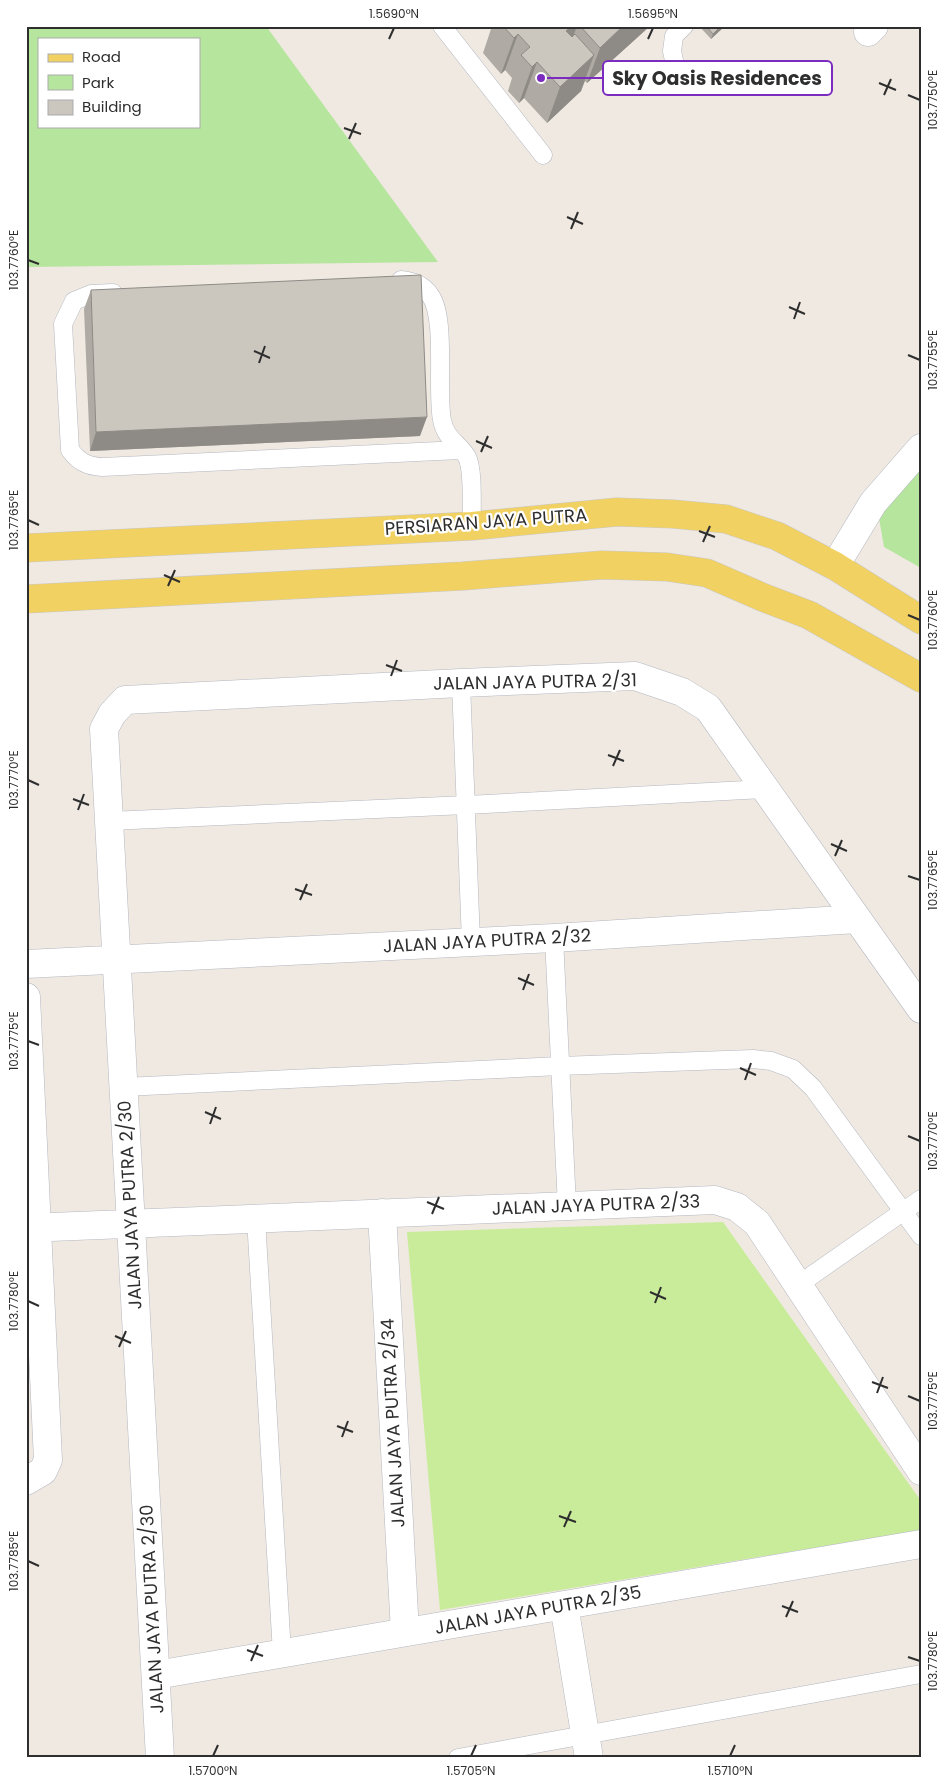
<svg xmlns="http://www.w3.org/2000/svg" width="947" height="1784" font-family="Poppins,sans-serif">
	<rect width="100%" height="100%" fill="#efe9e1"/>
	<path fill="#b6e59e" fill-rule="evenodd" d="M 26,26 L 266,26 L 438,262 L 26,267 ZM 39,39 L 199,39 L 199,126 L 39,126 Z
		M 921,468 L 921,568 L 884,547 L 878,512 Z"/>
	<path fill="#c9ec9a" d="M 723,1222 L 921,1501 L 921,1530 L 440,1610 L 407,1232 Z"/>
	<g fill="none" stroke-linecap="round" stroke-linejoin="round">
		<g stroke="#b4b7c1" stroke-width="19">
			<path id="lane" d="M 442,26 L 543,155
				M 684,26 L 674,36 L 672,51 L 675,65 L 689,86
				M 401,280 C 413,281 423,285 430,295 C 447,318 436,390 442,420 C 446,440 458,442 467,457 C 474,471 471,509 472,526
				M 113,293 L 91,294 L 74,301 L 63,324 L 70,450 C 79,462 87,466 102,467 L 460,450
				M 461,683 L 471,942
				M 109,821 L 466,805 L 765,789
				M 554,938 L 567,1206
				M 124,1087 L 560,1066 L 753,1059 L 771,1061 L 793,1069 L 813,1088 L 921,1236
				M 256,1219 L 282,1653
				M 798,1285 L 921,1199
				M 458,1758 L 921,1674"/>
		</g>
		<g stroke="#b4b7c1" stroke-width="29">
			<path id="street" d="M 868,32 L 874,26
				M 835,566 L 873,503 L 921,448
				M 26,964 L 554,938 L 857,919
				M 26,997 L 48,1460 L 43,1471 L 26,1481
				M 382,1213 L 405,1632
				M 26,1228 L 715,1200 L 737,1207 L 757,1223 L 921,1471
				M 564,1605 L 589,1758
				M 156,1675 L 921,1544
				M 160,1758 L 104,729 L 112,714 L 125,700 L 461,683 L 635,676 L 682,692 L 708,708 L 921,1009"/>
		</g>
		<g stroke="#c9c9c9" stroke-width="29">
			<path id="primary" d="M 26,548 L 472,526 L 617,512 L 673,514 L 726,519 L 777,536 L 835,566 L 921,620
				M 26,599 L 463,576 L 602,565 L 667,567 L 707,573 L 762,597 L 809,615 L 921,678"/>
		</g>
		<use href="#lane" stroke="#fff" stroke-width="18"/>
		<use href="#street" stroke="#fff" stroke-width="28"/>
		<use href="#primary" stroke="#f2d163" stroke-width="28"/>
	</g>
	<path fill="#afaba4" d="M 492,26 L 650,26 L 587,83 L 585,81 L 581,91 L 547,123 L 524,98 L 519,103 L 508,91 L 512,78 L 505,70 L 501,74 L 483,53 Z
		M 699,26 L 725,26 L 711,39 Z
		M 91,290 L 420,436 L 90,451 L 84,309 Z"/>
	<path fill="#8e8b86" d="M 572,26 L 577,26 L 566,56 L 566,31 Z
		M 623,26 L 650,26 L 587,83 L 600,48 Z
		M 721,26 L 725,26 L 711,39 L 713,34 Z
		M 518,34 L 505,70 L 501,74 L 514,38 Z
		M 594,55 L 581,91 L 547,123 L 560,87 Z
		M 537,62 L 524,98 L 519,103 L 532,67 Z
		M 427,417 L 420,436 L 90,451 L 96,432 Z"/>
	<path fill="#cbc7bf" stroke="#8e8b86" d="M 503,26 L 572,26 L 566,31 L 572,37 L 575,34 L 594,55 L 560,87 L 537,62 L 532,67 L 521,55 L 530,47 L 518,34 L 514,38 Z
		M 582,26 L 623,26 L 600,48 L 581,27 Z
		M 706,26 L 721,26 L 713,34 Z
		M 421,275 L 427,417 L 96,432 L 91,290 Z"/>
	<path fill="none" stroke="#2e2e2e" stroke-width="2" d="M 389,39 L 394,28M 648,39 L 653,28M 879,83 L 896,90M 884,95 L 891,79M 908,95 L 920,100M 344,128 L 361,134M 349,139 L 356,123M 567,217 L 583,224M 571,229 L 578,212M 28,260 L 39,264M 789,307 L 805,314M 794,319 L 800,302M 254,351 L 270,358M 908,355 L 920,360M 259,363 L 265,346M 476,441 L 492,448M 481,452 L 488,436M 28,520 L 39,525M 699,531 L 715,537M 703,542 L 710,526M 164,575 L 180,582M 168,586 L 175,570M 908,615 L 920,620M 386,665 L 402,671M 391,676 L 397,660M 608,755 L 624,761M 613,766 L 620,750M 28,780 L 39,785M 73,799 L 89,805M 78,810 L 84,794M 831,844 L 847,851M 835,856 L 842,840M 908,876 L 920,880M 295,889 L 312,895M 300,900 L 307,884M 518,978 L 534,985M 523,990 L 529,974M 28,1041 L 39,1045M 740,1068 L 756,1075M 745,1080 L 751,1063M 205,1112 L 221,1119M 210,1124 L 216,1107M 908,1136 L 920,1141M 427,1202 L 444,1209M 432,1214 L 439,1197M 650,1292 L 666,1299M 28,1301 L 39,1306M 655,1303 L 661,1287M 115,1336 L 131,1343M 119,1347 L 126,1331M 872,1382 L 888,1388M 877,1393 L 883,1377M 908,1396 L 920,1401M 337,1426 L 353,1432M 342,1437 L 348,1421M 559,1516 L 576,1522M 564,1527 L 571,1511M 28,1561 L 39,1566M 782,1606 L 798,1612M 786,1617 L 793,1601M 247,1650 L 263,1656M 908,1657 L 920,1661M 251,1661 L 258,1645M 213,1756 L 218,1745M 471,1756 L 476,1745M 730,1756 L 735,1745"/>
	<g text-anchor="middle" stroke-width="4.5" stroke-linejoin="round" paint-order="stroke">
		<g font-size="18" fill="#2e2e2e" stroke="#fff">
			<text transform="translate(486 522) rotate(-4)" y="6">PERSIARAN JAYA PUTRA</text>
			<text transform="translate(535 682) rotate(-1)" y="6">JALAN JAYA PUTRA 2/31</text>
			<text transform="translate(487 941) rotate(-3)" y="6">JALAN JAYA PUTRA 2/32</text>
			<text transform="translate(130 1205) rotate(-93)" y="6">JALAN JAYA PUTRA 2/30</text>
			<text transform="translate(596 1205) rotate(-2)" y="6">JALAN JAYA PUTRA 2/33</text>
			<text transform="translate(393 1423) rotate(-93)" y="6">JALAN JAYA PUTRA 2/34</text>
			<text transform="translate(152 1609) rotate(-93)" y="6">JALAN JAYA PUTRA 2/30</text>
			<text transform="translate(538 1610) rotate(-10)" y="6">JALAN JAYA PUTRA 2/35</text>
		</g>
	</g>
	<path fill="none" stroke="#7b2cbf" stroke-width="2" d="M541 78L603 78"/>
	<circle fill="#7b2cbf" stroke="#fff" stroke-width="2" cx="541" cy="78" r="5"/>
	<rect fill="#fff" stroke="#7b2cbf" stroke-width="2" x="603" y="61" width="229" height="34" rx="5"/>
	<g font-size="19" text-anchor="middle" font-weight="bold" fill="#2e2e2e">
		<text x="717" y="85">Sky Oasis Residences</text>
	</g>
	<rect width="947" height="1784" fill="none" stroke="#ffffff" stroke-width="55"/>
	<rect x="38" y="38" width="162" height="90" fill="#ffffff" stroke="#ababab"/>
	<rect x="48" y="54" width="25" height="8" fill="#f2d163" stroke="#ababab"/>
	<text x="82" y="62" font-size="15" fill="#2e2e2e">Road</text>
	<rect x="48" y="75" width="25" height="15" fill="#b6e59e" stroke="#ababab"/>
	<text x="82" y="88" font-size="15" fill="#2e2e2e">Park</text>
	<rect x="48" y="100" width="25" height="15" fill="#cbc7bf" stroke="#ababab"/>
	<text x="82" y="112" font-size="15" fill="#2e2e2e">Building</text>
	<rect x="28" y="28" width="892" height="1728" fill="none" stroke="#2e2e2e" stroke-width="2"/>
	<g font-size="12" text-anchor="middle" fill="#2e2e2e">
		<text x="394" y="18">1.5690°N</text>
		<text x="653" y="18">1.5695°N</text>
		<text transform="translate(933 100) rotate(-90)" y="4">103.7750°E</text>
		<text transform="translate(14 260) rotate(-90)" y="4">103.7760°E</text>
		<text transform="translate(933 360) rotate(-90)" y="4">103.7755°E</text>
		<text transform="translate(14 520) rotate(-90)" y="4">103.7765°E</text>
		<text transform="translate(933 620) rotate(-90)" y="4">103.7760°E</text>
		<text transform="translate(14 780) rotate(-90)" y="4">103.7770°E</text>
		<text transform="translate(933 880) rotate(-90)" y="4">103.7765°E</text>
		<text transform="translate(14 1041) rotate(-90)" y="4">103.7775°E</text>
		<text transform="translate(933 1141) rotate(-90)" y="4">103.7770°E</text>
		<text transform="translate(14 1301) rotate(-90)" y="4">103.7780°E</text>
		<text transform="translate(933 1401) rotate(-90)" y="4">103.7775°E</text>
		<text transform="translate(14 1561) rotate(-90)" y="4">103.7785°E</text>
		<text transform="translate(933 1661) rotate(-90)" y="4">103.7780°E</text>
		<text x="213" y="1775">1.5700°N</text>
		<text x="471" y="1775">1.5705°N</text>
		<text x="730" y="1775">1.5710°N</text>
	</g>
</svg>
